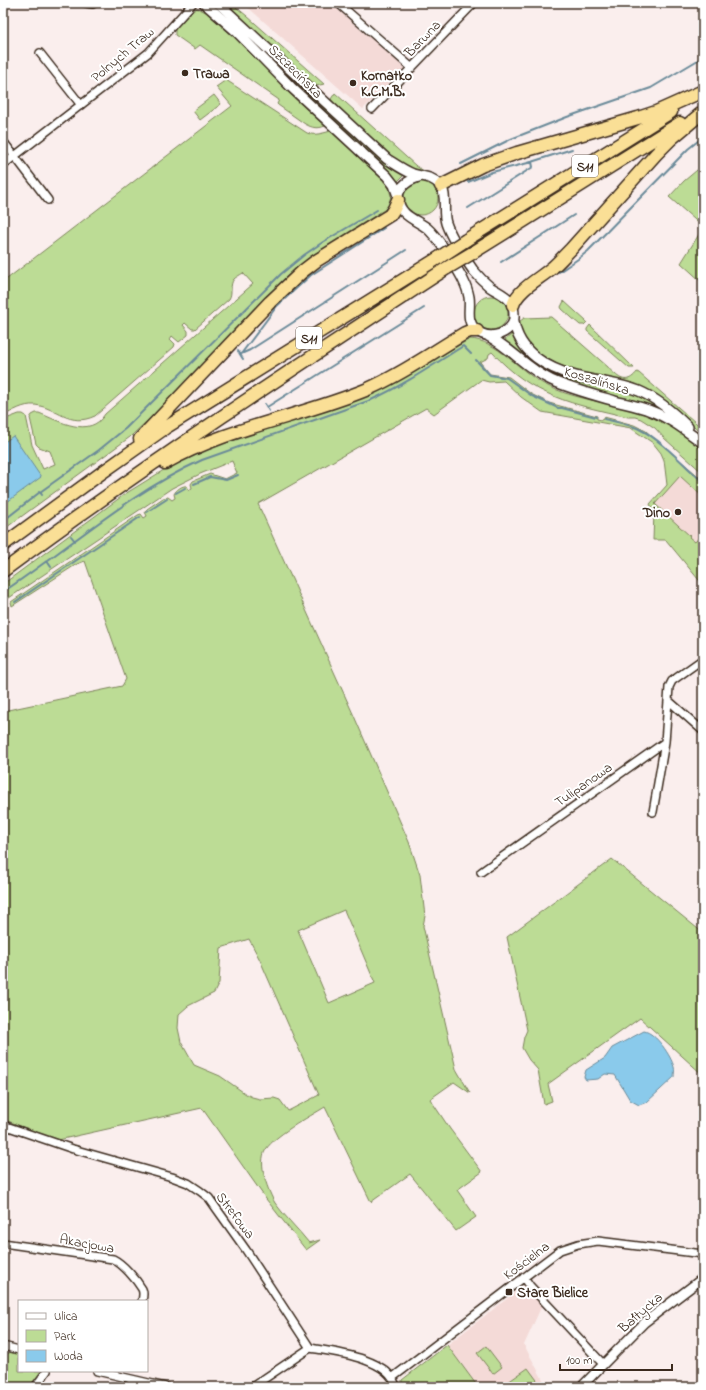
<svg xmlns="http://www.w3.org/2000/svg" width="706" height="1390" font-family="'Indie Flower',sans-serif">
	<rect width="100%" height="100%" fill="#faeeed"/>
	<filter id="ink" filterUnits="userSpaceOnUse"><feTurbulence type="fractalNoise" baseFrequency=".025" numOctaves="2"/><feDisplacementMap in="SourceGraphic" scale="8" xChannelSelector="R" yChannelSelector="G"/><feConvolveMatrix kernelMatrix="1 2 1 2 8 2 1 2 1" color-interpolation-filters="sRGB"/></filter>
	<g filter="url(#ink)">
		<path fill="#f4dad7" d="M 243,3 L 330,3 L 405,68 L 363,109 Z
			M 683,468 L 703,485 L 703,544 L 699,548 L 650,504 Z
			M 526,1284 L 543,1303 L 524,1345 L 547,1387 L 478,1387 L 447,1345 Z"/>
		<path fill="#bcdc95" stroke="#7c835a" fill-rule="evenodd" d="M 225,3 L 231,3 L 247,16 L 324,84 L 316,86 L 311,83 Z
			M 197,8 L 206,12 L 253,54 L 289,93 L 325,126 C 318,129 312,128 305,124 L 278,105 L 277,104 L 279,100 L 200,45 L 195,49 L 175,35 L 175,29 L 190,13 Z
			M 277,64 L 384,162 L 404,175 L 397,182 L 391,173 L 382,164 L 278,67 Z
			M 226,80 L 307,133 C 315,136 323,133 331,131 L 384,181 L 389,188 L 391,196 L 388,206 L 384,210 L 314,254 L 285,278 L 163,406 L 130,437 L 3,530 L 3,420 L 19,414 L 23,414 L 26,416 L 32,445 L 43,469 L 55,464 L 50,451 L 39,447 L 36,444 L 30,418 L 32,415 L 36,413 L 39,413 C 59,421 90,439 105,414 L 253,284 L 243,273 C 240,275 236,277 234,279 C 229,285 233,293 229,299 L 195,329 L 192,329 L 185,323 L 183,325 L 188,331 L 188,335 L 179,342 L 172,336 L 170,339 L 175,344 L 174,347 L 95,416 C 69,428 58,408 35,405 C 23,404 13,411 3,416 L 3,282 L 232,106 L 216,87 Z
			M 335,93 L 416,166 L 424,171 L 413,169 L 393,158 L 333,102 L 331,99 Z
			M 214,95 L 221,104 L 200,120 L 193,111 Z
			M 703,165 L 703,227 L 669,197 L 684,181 Z
			M404 198a17 17 0 1 1 34 0a17 17 0 1 1-34 0Z
			M 703,228 L 703,283 L 681,263 Z
			M474 313a17 17 0 1 1 34 0a17 17 0 1 1-34 0Z
			M 564,301 L 587,322 L 584,325 L 580,325 L 562,309 L 561,307 Z
			M 551,317 L 608,367 C 610,370 612,372 615,374 C 623,382 630,381 637,372 L 639,373 L 703,429 L 703,434 C 690,423 678,410 663,401 C 657,398 649,396 643,394 C 626,388 610,383 593,377 C 568,368 521,356 519,322 L 524,318 Z
			M 590,325 L 634,368 L 629,368 L 587,331 L 587,329 Z
			M 512,334 C 516,341 520,349 526,354 C 538,366 563,379 580,382 C 592,384 604,385 616,387 C 638,392 653,403 671,415 L 614,398 L 556,378 L 537,367 L 505,340 Z
			M 470,339 C 496,340 519,370 542,383 C 570,399 605,401 636,411 C 663,419 682,432 703,451 L 703,473 L 664,438 L 655,428 L 641,419 L 635,417 L 628,417 C 572,404 533,397 492,352 L 489,354 L 488,358 L 480,362 L 490,374 L 509,377 L 531,394 L 549,403 L 597,416 L 597,419 L 602,420 L 604,417 L 634,425 L 646,431 L 703,480 L 703,497 L 680,476 L 655,504 L 690,536 L 689,537 L 695,542 L 703,533 L 703,544 L 701,546 L 703,548 L 703,585 L 666,540 L 653,540 L 654,512 L 650,504 L 667,485 L 664,460 L 661,453 L 653,443 L 635,431 L 631,428 L 542,412 L 521,397 L 504,381 L 489,382 L 481,380 L 434,414 L 426,408 L 258,504 L 354,716 L 409,842 L 420,875 L 425,916 L 423,926 L 456,1069 L 470,1093 L 454,1082 L 430,1099 L 450,1129 L 482,1172 L 457,1190 L 476,1217 L 456,1231 L 410,1174 L 371,1202 L 325,1107 C 311,1116 270,1137 264,1153 C 259,1167 268,1191 275,1203 C 285,1217 298,1229 309,1243 L 320,1240 L 306,1250 L 266,1199 L 202,1108 L 58,1140 L 48,1137 L 3,1119 L 3,711 L 122,686 L 126,679 L 85,561 L 77,564 L 12,606 L 11,602 L 138,515 L 141,514 L 144,518 L 147,516 L 145,512 L 147,509 L 163,498 L 168,497 L 172,500 L 175,498 L 174,494 C 176,490 182,485 187,486 L 189,490 L 192,488 L 191,484 L 193,481 L 210,474 L 225,479 L 237,473 L 232,461 L 200,474 L 172,488 L 3,602 L 3,584 L 125,494 L 175,463 L 196,453 L 406,375 ZM 344,910 L 375,983 L 329,1003 L 298,930 ZM 249,939 L 260,960 L 319,1095 L 288,1111 L 280,1100 L 274,1098 L 260,1099 L 252,1097 L 246,1094 L 220,1076 L 194,1065 L 181,1042 L 178,1028 L 179,1014 L 188,1006 L 214,993 L 219,983 L 221,948 Z
			M 612,859 L 703,933 L 703,1075 L 640,1018 L 548,1084 L 552,1101 L 544,1104 L 538,1070 L 529,1060 L 522,1048 L 524,1037 L 527,1030 L 507,937 Z
			M 447,1345 L 478,1387 L 402,1387 L 402,1380 Z
			M 486,1346 L 502,1367 L 493,1374 L 477,1353 Z
			M 11,1352 L 19,1354 L 19,1371 L 43,1371 L 30,1387 L 3,1387 L 3,1356 Z
			M 528,1368 L 542,1387 L 501,1387 Z"/>
		<path fill="#8acaeb" stroke="#6a8a99" d="M 13,436 L 41,477 L 3,505 L 3,443 Z
			M 644,1031 C 656,1033 671,1056 674,1067 C 675,1070 674,1074 674,1077 L 647,1102 L 639,1105 L 630,1100 L 615,1075 L 605,1074 L 598,1079 L 586,1080 L 584,1077 L 586,1070 L 605,1058 L 612,1048 Z"/>
		<g fill="none" stroke-linecap="round" stroke-linejoin="round">
			<path stroke="#6a8a99" stroke-width="2" d="M 461,164 L 511,139 L 567,117 L 651,88 L 703,57
				M 468,182 L 492,172 L 528,163 L 572,149
				M 468,208 L 533,167 L 532,162
				M 501,262 L 574,215
				M 559,272 L 578,259 L 588,251 L 688,149 L 703,137
				M 238,351 L 243,359
				M 241,354 L 250,350 L 406,250
				M 241,354 L 277,306 L 311,275 L 384,228
				M 476,360 L 490,375 L 507,378 L 532,396 L 558,408 L 562,408 L 596,417
				M 265,404 L 269,411
				M 267,407 L 424,308
				M 604,419 C 616,422 630,424 641,430 C 660,439 686,467 703,482
				M 194,484 L 210,477 L 226,480 L 238,475
				M 176,493 L 185,488
				M 42,495 L 40,492 L 99,450 L 126,428 L 281,274 L 304,255 L 323,242 L 377,210
				M 147,512 L 167,499
				M 3,521 L 40,492 L 39,491
				M 71,536 L 75,541
				M 47,561 L 51,567
				M 3,592 C 69,548 129,493 202,460 L 371,400 C 404,385 433,365 463,346 L 471,354
				M 15,602 L 140,517"/>
			<g stroke="#3b2a1e" stroke-width="10">
				<path id="minor" d="M 86,3 L 93,4 L 94,3
					M 338,3 L 412,68
					M 40,53 L 81,105
					M 372,109 L 474,3
					M 3,141 L 48,200
					M 3,165 L 148,53 L 193,3
					M 668,700 L 703,731
					M 653,812 L 665,742
					M 481,872 L 665,742 L 669,687 L 672,681 L 703,659
					M 3,1125 L 73,1149 L 172,1177 L 188,1183 L 200,1191 L 209,1198 L 246,1250 L 310,1348
					M 3,1243 L 113,1259 C 123,1264 136,1279 142,1289 C 144,1293 143,1297 142,1301
					M 524,1277 L 530,1286 L 603,1364
					M 3,1346 L 19,1350
					M 310,1348 C 334,1352 390,1358 396,1387
					M 97,1371 L 166,1387
					M 392,1378 L 560,1250 L 578,1244 L 598,1241 L 703,1254
					M 35,1387 L 47,1371
					M 128,1387 L 134,1380
					M 252,1387 L 310,1348"/>
			</g>
			<g stroke="#3b2a1e" stroke-width="11">
				<path id="tertiary" d="M 581,1387 L 645,1322 L 703,1278"/>
			</g>
			<g stroke="#3b2a1e" stroke-width="12">
				<path id="secondary" d="M 204,3 L 238,33 L 291,87 L 387,176 L 394,185 L 398,196
					M 218,3 L 387,159 C 395,164 403,170 413,174 C 423,177 432,176 440,185 C 448,194 442,211 446,223 C 451,238 464,257 473,270 C 478,276 484,282 490,287 C 504,296 515,298 514,318 C 514,323 511,327 507,330 C 498,337 485,338 476,330 C 465,320 471,309 469,297 C 466,280 454,265 446,251 C 440,243 434,234 427,228 C 415,219 400,216 398,199 C 397,186 411,179 422,176
					M 514,321 C 518,352 548,369 576,376 C 597,382 619,383 639,391 C 658,399 673,412 688,427
					M 488,336 C 511,348 527,369 551,380 C 571,389 594,395 615,401 C 627,404 639,406 651,411 C 670,418 686,431 703,443"/>
			</g>
			<g stroke="#3b2a1e" stroke-width="15">
				<path id="motorway" d="M 441,186 L 483,165 L 517,153 L 638,118 L 656,112 L 703,91
					M 466,240 L 671,112
					M 474,252 L 680,123
					M 513,305 C 518,289 541,278 553,267 C 559,262 565,255 571,249 L 656,154 L 671,139 L 703,112
					M 140,439 L 270,302 L 303,271 L 316,261 L 390,215 L 394,209 L 398,200
					M 165,463 C 228,427 301,417 368,389 C 401,375 433,352 465,333 L 470,331 L 477,331
					M 3,545 L 100,474 L 165,428 L 440,257
					M 3,571 C 147,464 297,366 447,268"/>
			</g>
			<use href="#minor" stroke="#fff" stroke-width="7"/>
			<use href="#tertiary" stroke="#fff" stroke-width="8"/>
			<use href="#secondary" stroke="#fff" stroke-width="9"/>
			<use href="#motorway" stroke="#fadf96" stroke-width="12"/>
			<g stroke="#3b2a1e" stroke-width="15" stroke-linecap="butt">
				<path id="motorway-bridge" d="M 440,257 L 466,240
					M 447,268 L 474,252"/>
			</g>
			<use href="#motorway-bridge" stroke="#fadf96" stroke-width="12"/>
		</g>
	</g>
	<g fill="#3b2a1e" stroke="#fff" stroke-width="1.5">
		<circle cx="185" cy="73" r="4"/>
		<circle cx="353" cy="83" r="4"/>
		<circle cx="678" cy="512" r="4"/>
		<rect x="505" y="1288" width="8" height="8" rx="2"/>
	</g>
	<g text-anchor="middle" stroke-width="4" stroke-linejoin="round" paint-order="stroke">
		<g fill="#fff" stroke="#766a62" stroke-width="1">
			<rect x="572" y="155" width="26" height="22" rx="3"/>
			<rect x="296" y="327" width="26" height="22" rx="3"/>
		</g>
		<g font-size="13" font-weight="bold" fill="#3b2a1e">
			<text x="585" y="171">S11</text>
			<text x="309" y="343">S11</text>
		</g>
		<g font-size="14" fill="#3b2a1e" stroke="#fff">
			<text transform="translate(422 38) rotate(-46)" y="5">Barwna</text>
			<text transform="translate(122 54) rotate(-40)" y="5">Polnych Traw</text>
			<text transform="translate(296 71) rotate(45)" y="5">Szczecińska</text>
			<text transform="translate(597 380) rotate(17)" y="5">Koszalińska</text>
			<text transform="translate(583 784) rotate(-35)" y="5">Tulipanowa</text>
			<text transform="translate(236 1215) rotate(53)" y="5">Strefowa</text>
			<text transform="translate(87 1243) rotate(10)" y="5">Akacjowa</text>
			<text transform="translate(526 1260) rotate(-37)" y="5">Kościelna</text>
			<text transform="translate(640 1312) rotate(-41)" y="5">Bałtycka</text>
		</g>
		<g font-size="14" font-weight="bold" fill="#3b2a1e" stroke="#fff" text-anchor="start">
			<text x="193" y="78">Trawa</text>
			<text x="361" y="80">Kornatko<tspan x="361" dy="16">K.C.M.B.</tspan></text>
			<text x="670" y="517" text-anchor="end">Dino</text>
			<text x="517" y="1297">Stare Bielice</text>
		</g>
	</g>
	<rect width="706" height="1390" fill="none" stroke="#fff" stroke-width="16"/>
	<rect x="8" y="8" width="690" height="1374" fill="none" stroke="#3b2a1e" stroke-width="1.5" filter="url(#ink)"/>
	<rect x="18" y="1300" width="130" height="72" fill="#ffffff" stroke="#b1aaa5"/>
	<rect x="26" y="1313" width="20" height="6" fill="#ffffff" stroke="#b1aaa5"/>
	<text x="54" y="1320" font-size="12" fill="#3b2a1e">Ulica</text>
	<rect x="26" y="1330" width="20" height="12" fill="#bcdc95" stroke="#b1aaa5"/>
	<text x="54" y="1340" font-size="12" fill="#3b2a1e">Park</text>
	<rect x="26" y="1350" width="20" height="12" fill="#8acaeb" stroke="#b1aaa5"/>
	<text x="54" y="1360" font-size="12" fill="#3b2a1e">Woda</text>
	<path d="M560 1364v6h112v-6" fill="none" stroke="#3b2a1e" stroke-width="2"/>
	<text x="566" y="1364" font-size="12" fill="#3b2a1e" stroke="#ffffff" stroke-width="3" paint-order="stroke">100 m</text>
</svg>
